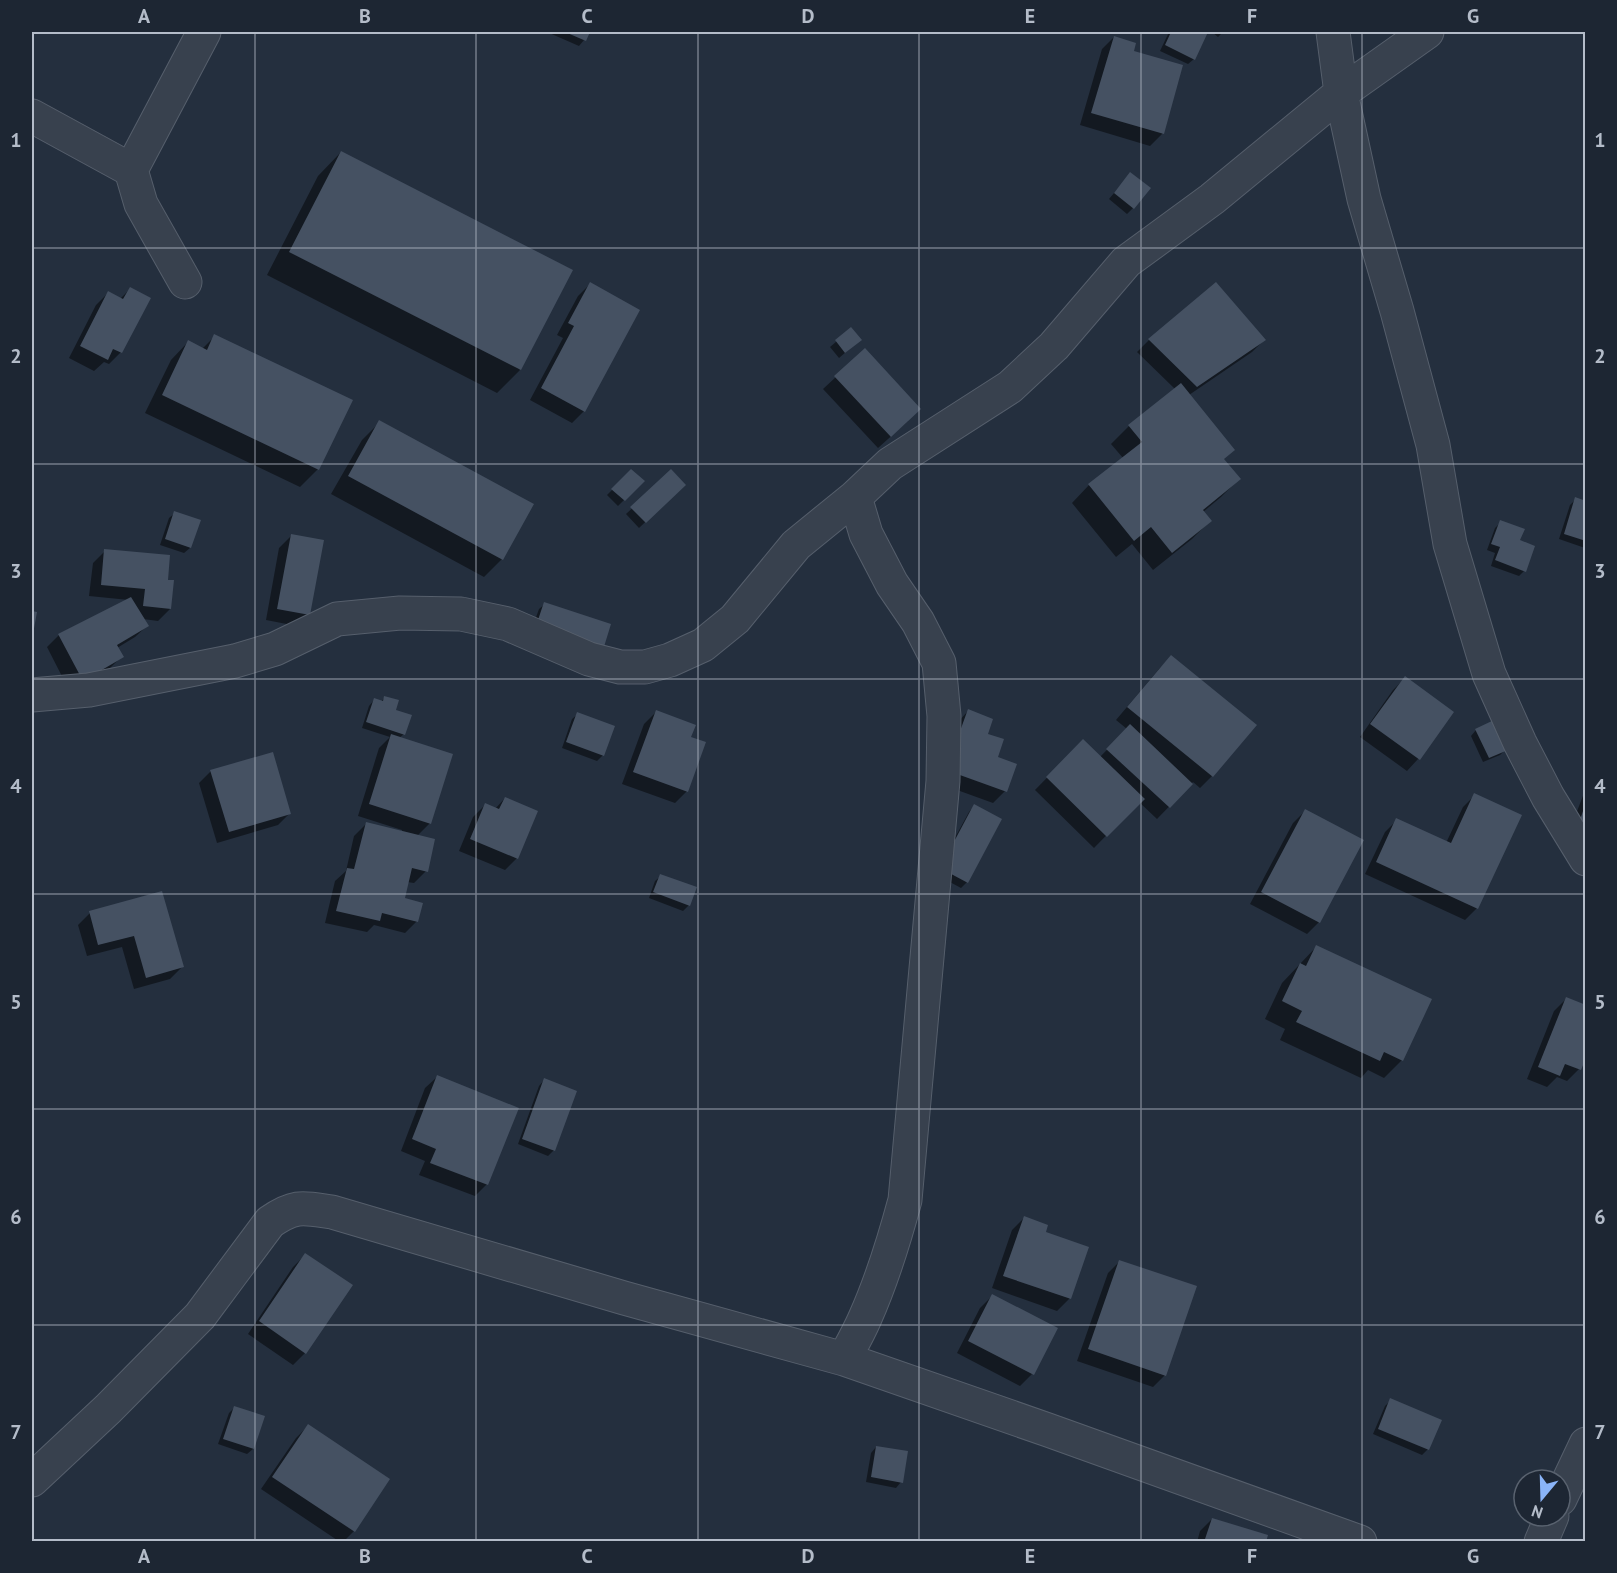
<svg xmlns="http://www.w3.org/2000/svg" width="1617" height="1573" font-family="'PT Sans',sans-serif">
	<rect width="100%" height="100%" fill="#242f3e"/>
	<path fill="#0007" d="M 547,32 L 588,32 L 584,40 L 579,46 Z
		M 1169,32 L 1207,32 L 1194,59 L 1188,64 L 1160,51 Z
		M 1212,32 L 1223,32 L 1218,37 Z
		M 1114,37 L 1132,52 L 1182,66 L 1162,134 L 1150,146 L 1080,125 L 1102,49 Z
		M 341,152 L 520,370 L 497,393 L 267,275 L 318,176 Z
		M 1125,180 L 1133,208 L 1127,214 L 1109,199 Z
		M 590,284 L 584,411 L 572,423 L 530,400 L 563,338 L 557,335 L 578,296 Z
		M 1216,284 L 1264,340 L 1252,352 L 1189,395 L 1223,460 L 1239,479 L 1221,497 L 1203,512 L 1210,521 L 1192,539 L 1153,570 L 1132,544 L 1116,557 L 1072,503 L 1089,485 L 1123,458 L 1111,444 L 1129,426 L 1175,389 L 1137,352 L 1149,340 Z
		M 130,289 L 121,352 L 109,364 L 104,362 L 94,371 L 69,358 L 96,305 L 108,293 L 120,299 Z
		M 851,329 L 854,345 L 839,358 L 830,347 Z
		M 215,336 L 318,469 L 300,487 L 145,413 L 171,360 L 188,342 L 202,349 Z
		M 865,350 L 908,421 L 878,448 L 823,389 Z
		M 380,422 L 532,504 L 502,559 L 484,577 L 331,494 L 362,440 Z
		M 631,471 L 642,482 L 618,506 L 607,495 Z
		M 671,472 L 684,485 L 639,528 L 626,514 Z
		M 1576,499 L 1586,502 L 1585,548 L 1559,539 L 1570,505 Z
		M 175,513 L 190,548 L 184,553 L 160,545 L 169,518 Z
		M 1501,522 L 1518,541 L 1524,571 L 1519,576 L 1491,566 L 1495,553 L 1487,550 L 1495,528 Z
		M 291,536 L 309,614 L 297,626 L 266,620 L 279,548 Z
		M 105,551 L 166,581 L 170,609 L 158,621 L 143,619 L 147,626 L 135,637 L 117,648 L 122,656 L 110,668 L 70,692 L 47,647 L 59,635 L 129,600 L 89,596 L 93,563 Z
		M 545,604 L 609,625 L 530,634 L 539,609 Z
		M 1171,657 L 1254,725 L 1212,776 L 1200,788 L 1193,782 L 1157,819 L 1139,802 L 1094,848 L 1035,790 L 1083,741 L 1100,757 L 1127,729 L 1116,720 L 1159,669 Z
		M 1405,678 L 1418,759 L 1407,771 L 1360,737 L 1393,690 Z
		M 385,697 L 394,711 L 404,734 L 399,738 L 430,823 L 417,836 L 426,871 L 414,883 L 407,882 L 403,899 L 417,921 L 405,933 L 374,925 L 367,932 L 325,923 L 335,881 L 346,871 L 354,836 L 366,824 L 402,833 L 402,830 L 358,816 L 379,748 L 390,737 L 362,728 L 369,706 L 374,700 L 381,702 Z
		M 968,711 L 996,757 L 1005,791 L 993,803 L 935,782 L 957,723 Z
		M 656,712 L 689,738 L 687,791 L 675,803 L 622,784 L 644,724 Z
		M 578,714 L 603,755 L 597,761 L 562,748 L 572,719 Z
		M 1476,730 L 1506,749 L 1500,755 L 1483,762 L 1471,736 Z
		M 211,771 L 290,813 L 278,825 L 217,843 L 199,783 Z
		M 1586,788 L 1586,838 L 1569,832 Z
		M 1475,795 L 1477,908 L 1465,920 L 1365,874 L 1385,832 L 1397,820 L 1446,843 L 1463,807 Z
		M 505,798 L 517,858 L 505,870 L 459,851 L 473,817 L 485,805 L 495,809 Z
		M 974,806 L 967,882 L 961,888 L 935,874 L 969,812 Z
		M 1305,811 L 1362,841 L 1319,922 L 1307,934 L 1250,904 L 1293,823 Z
		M 661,876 L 689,905 L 683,911 L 649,898 L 655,881 Z
		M 161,893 L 182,967 L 170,979 L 134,989 L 122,947 L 87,956 L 78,925 L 90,913 Z
		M 1317,946 L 1402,1060 L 1384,1078 L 1368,1070 L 1361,1078 L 1280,1040 L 1285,1029 L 1265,1019 L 1282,983 Z
		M 1566,999 L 1586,1054 L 1579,1069 L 1567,1081 L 1557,1077 L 1547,1087 L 1527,1079 L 1554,1011 Z
		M 437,1077 L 487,1184 L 475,1196 L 419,1175 L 425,1161 L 401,1151 L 425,1088 Z
		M 544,1080 L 554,1150 L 548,1156 L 518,1144 L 539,1086 Z
		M 1024,1218 L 1044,1233 L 1087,1248 L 1069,1299 L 1057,1311 L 992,1288 L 1012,1230 Z
		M 305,1255 L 305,1353 L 293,1365 L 248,1334 L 293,1267 Z
		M 1120,1261 L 1165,1375 L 1153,1387 L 1077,1361 L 1108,1273 Z
		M 992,1296 L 1032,1374 L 1020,1386 L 957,1353 L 980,1308 Z
		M 1391,1400 L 1428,1449 L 1422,1455 L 1373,1434 L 1385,1406 Z
		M 235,1407 L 264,1417 L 253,1449 L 247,1454 L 218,1444 L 229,1413 Z
		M 308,1426 L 354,1531 L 343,1542 L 340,1542 L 261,1489 L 296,1438 Z
		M 876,1447 L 901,1482 L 896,1488 L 866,1482 L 871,1453 Z
		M 1212,1519 L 1264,1542 L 1197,1542 L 1200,1531 Z"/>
	<path fill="#455162" d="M 565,32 L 590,32 L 586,41 Z
		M 1171,32 L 1208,32 L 1195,60 L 1165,45 Z
		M 1114,36 L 1136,43 L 1134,51 L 1183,65 L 1164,134 L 1091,113 Z
		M 341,151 L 573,270 L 521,370 L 289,252 Z
		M 1130,172 L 1151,188 L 1134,209 L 1114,193 Z
		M 590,282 L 640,310 L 585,412 L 541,388 L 574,326 L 568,323 Z
		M 1216,282 L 1266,340 L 1197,387 L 1148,339 Z
		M 130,287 L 151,298 L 122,353 L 113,349 L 108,360 L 80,346 L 108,291 L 123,299 Z
		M 851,327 L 862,340 L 845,353 L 835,340 Z
		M 214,334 L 353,400 L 319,470 L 162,395 L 188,340 L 207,350 Z
		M 865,348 L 921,409 L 891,437 L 834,376 Z
		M 1181,383 L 1235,450 L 1224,459 L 1241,479 L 1203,510 L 1212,521 L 1172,553 L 1151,527 L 1134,541 L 1088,484 L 1142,442 L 1128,425 Z
		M 379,420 L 534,504 L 503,560 L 348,476 Z
		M 631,469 L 645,481 L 625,501 L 611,489 Z
		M 671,469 L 686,485 L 646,523 L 630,507 Z
		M 1575,497 L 1586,501 L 1586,541 L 1564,534 Z
		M 174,511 L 201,520 L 191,548 L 165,539 Z
		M 1500,520 L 1525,529 L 1520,540 L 1535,546 L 1526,572 L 1495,560 L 1500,547 L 1491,544 Z
		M 291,534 L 324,540 L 310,615 L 277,609 Z
		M 104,549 L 170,555 L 168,580 L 174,580 L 171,609 L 143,606 L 145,589 L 101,585 Z
		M 131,597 L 149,626 L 117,645 L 124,657 L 83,681 L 58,634 Z
		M 544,602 L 611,624 L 603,650 L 535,629 Z
		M 32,611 L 37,612 L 33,634 L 32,634 Z
		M 1171,655 L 1257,725 L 1213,777 L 1127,707 Z
		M 1405,676 L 1454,712 L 1420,760 L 1370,724 Z
		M 384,696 L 399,700 L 396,710 L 412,715 L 405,735 L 366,722 L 374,698 L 383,701 Z
		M 968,709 L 993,719 L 988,734 L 1004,739 L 998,757 L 1017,764 L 1007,792 L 946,770 Z
		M 656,710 L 696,725 L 691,737 L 706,742 L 688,792 L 633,772 Z
		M 577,712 L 615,726 L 604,756 L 566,742 Z
		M 1494,720 L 1508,750 L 1489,758 L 1475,729 Z
		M 1130,724 L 1193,784 L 1170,808 L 1106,749 Z
		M 391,734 L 453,754 L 431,824 L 369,804 Z
		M 1083,739 L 1145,799 L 1107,837 L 1046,777 Z
		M 273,752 L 291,814 L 229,832 L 210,770 Z
		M 1474,793 L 1522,815 L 1478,909 L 1376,862 L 1396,818 L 1451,843 Z
		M 505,797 L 538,811 L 518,859 L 470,839 L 485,803 L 499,809 Z
		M 974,804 L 1002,819 L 968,883 L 940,868 Z
		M 1585,805 L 1586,805 L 1586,822 L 1580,820 Z
		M 1305,809 L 1364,840 L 1320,923 L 1261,892 Z
		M 366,822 L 435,839 L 428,872 L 412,868 L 405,898 L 423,903 L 418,922 L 382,913 L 380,921 L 336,911 L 347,868 L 354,869 Z
		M 660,874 L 697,887 L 690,906 L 653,892 Z
		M 162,891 L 184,967 L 146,978 L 134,936 L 98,945 L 89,911 Z
		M 1316,945 L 1432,999 L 1403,1061 L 1384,1052 L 1380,1061 L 1296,1022 L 1302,1011 L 1282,1001 L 1300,963 L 1306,966 Z
		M 1566,997 L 1586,1005 L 1586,1058 L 1581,1070 L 1565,1064 L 1560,1076 L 1538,1067 Z
		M 437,1075 L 519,1108 L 488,1185 L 430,1163 L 436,1149 L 412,1139 Z
		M 544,1078 L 577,1091 L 555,1151 L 522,1139 Z
		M 1024,1216 L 1048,1225 L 1046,1232 L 1089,1247 L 1071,1299 L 1003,1276 Z
		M 305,1253 L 353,1285 L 306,1354 L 259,1321 Z
		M 1119,1260 L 1197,1286 L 1166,1376 L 1088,1349 Z
		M 992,1294 L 1058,1328 L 1034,1375 L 968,1341 Z
		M 1390,1398 L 1442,1420 L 1429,1450 L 1378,1429 Z
		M 234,1406 L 265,1416 L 254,1449 L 223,1439 Z
		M 308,1424 L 390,1479 L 355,1532 L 272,1477 Z
		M 876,1446 L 908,1451 L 903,1483 L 871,1477 Z
		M 1212,1518 L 1268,1535 L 1266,1542 L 1204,1542 Z"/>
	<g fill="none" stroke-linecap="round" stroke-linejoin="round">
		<g stroke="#565f6c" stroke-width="35">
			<path id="minor" d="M 1333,32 L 1341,93 L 1364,199 L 1397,311 L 1433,445 L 1450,544 L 1489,674 L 1520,743 L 1548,797 L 1586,859
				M 32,116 L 131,170
				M 185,282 L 141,204 L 131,170 L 204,32
				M 32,695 L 89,690 L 235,661 L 275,649 L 337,619 L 400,613 L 461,614 L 508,624 L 589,659 L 620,667 L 645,667 L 670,660 L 703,645 L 735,619 L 796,545 L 855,497 L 890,464 L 1010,387 L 1054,346 L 1126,262 L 1212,199 L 1341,93 L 1427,32
				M 844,1359 C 851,1346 859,1332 865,1318 C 882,1280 894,1241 905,1200 L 943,781 L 944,716 L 939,663 L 918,622 L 892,584 L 866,534 L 855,497
				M 32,1480 L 108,1409 L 200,1316 L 270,1222 C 296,1204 304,1208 332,1212 L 624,1298 L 844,1359 L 1048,1430 L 1360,1542
				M 1560,1499 L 1586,1444
				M 1541,1542 L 1552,1516"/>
		</g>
		<use href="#minor" stroke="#38414e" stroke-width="33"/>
	</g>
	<path fill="none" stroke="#b4bcc9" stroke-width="1.5" stroke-opacity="0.55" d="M 255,32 L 255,1542M 476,32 L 476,1542M 698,32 L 698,1542M 919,32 L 919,1542M 1141,32 L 1141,1542M 1362,32 L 1362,1542M 32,248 L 1586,248M 32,464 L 1586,464M 32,679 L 1586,679M 32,894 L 1586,894M 32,1109 L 1586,1109M 32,1325 L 1586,1325"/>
	<rect width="1617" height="1573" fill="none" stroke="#1d2633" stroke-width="66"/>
	<g transform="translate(1542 1498) rotate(199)"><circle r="28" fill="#1d2633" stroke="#59626f" stroke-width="1.5"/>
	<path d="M0-4.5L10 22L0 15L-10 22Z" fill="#8ab4f8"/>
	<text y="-9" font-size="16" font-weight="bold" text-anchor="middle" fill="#b4bcc9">N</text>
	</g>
	<rect x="33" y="33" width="1551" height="1507" fill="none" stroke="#b4bcc9" stroke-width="2"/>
	<g font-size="20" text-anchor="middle" font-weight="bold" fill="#b4bcc9">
		<text x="144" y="23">A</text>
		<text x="365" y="23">B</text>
		<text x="587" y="23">C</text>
		<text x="808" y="23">D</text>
		<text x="1030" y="23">E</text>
		<text x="1252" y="23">F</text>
		<text x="1473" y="23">G</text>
		<text x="16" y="147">1</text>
		<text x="1600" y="147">1</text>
		<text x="16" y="363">2</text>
		<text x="1600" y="363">2</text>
		<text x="16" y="578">3</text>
		<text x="1600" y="578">3</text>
		<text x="16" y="793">4</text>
		<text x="1600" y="793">4</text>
		<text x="16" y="1009">5</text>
		<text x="1600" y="1009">5</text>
		<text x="16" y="1224">6</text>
		<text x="1600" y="1224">6</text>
		<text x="16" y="1439">7</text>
		<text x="1600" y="1439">7</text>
		<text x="144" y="1563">A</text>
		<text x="365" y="1563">B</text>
		<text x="587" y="1563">C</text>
		<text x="808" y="1563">D</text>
		<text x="1030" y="1563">E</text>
		<text x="1252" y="1563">F</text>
		<text x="1473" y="1563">G</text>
	</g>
</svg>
